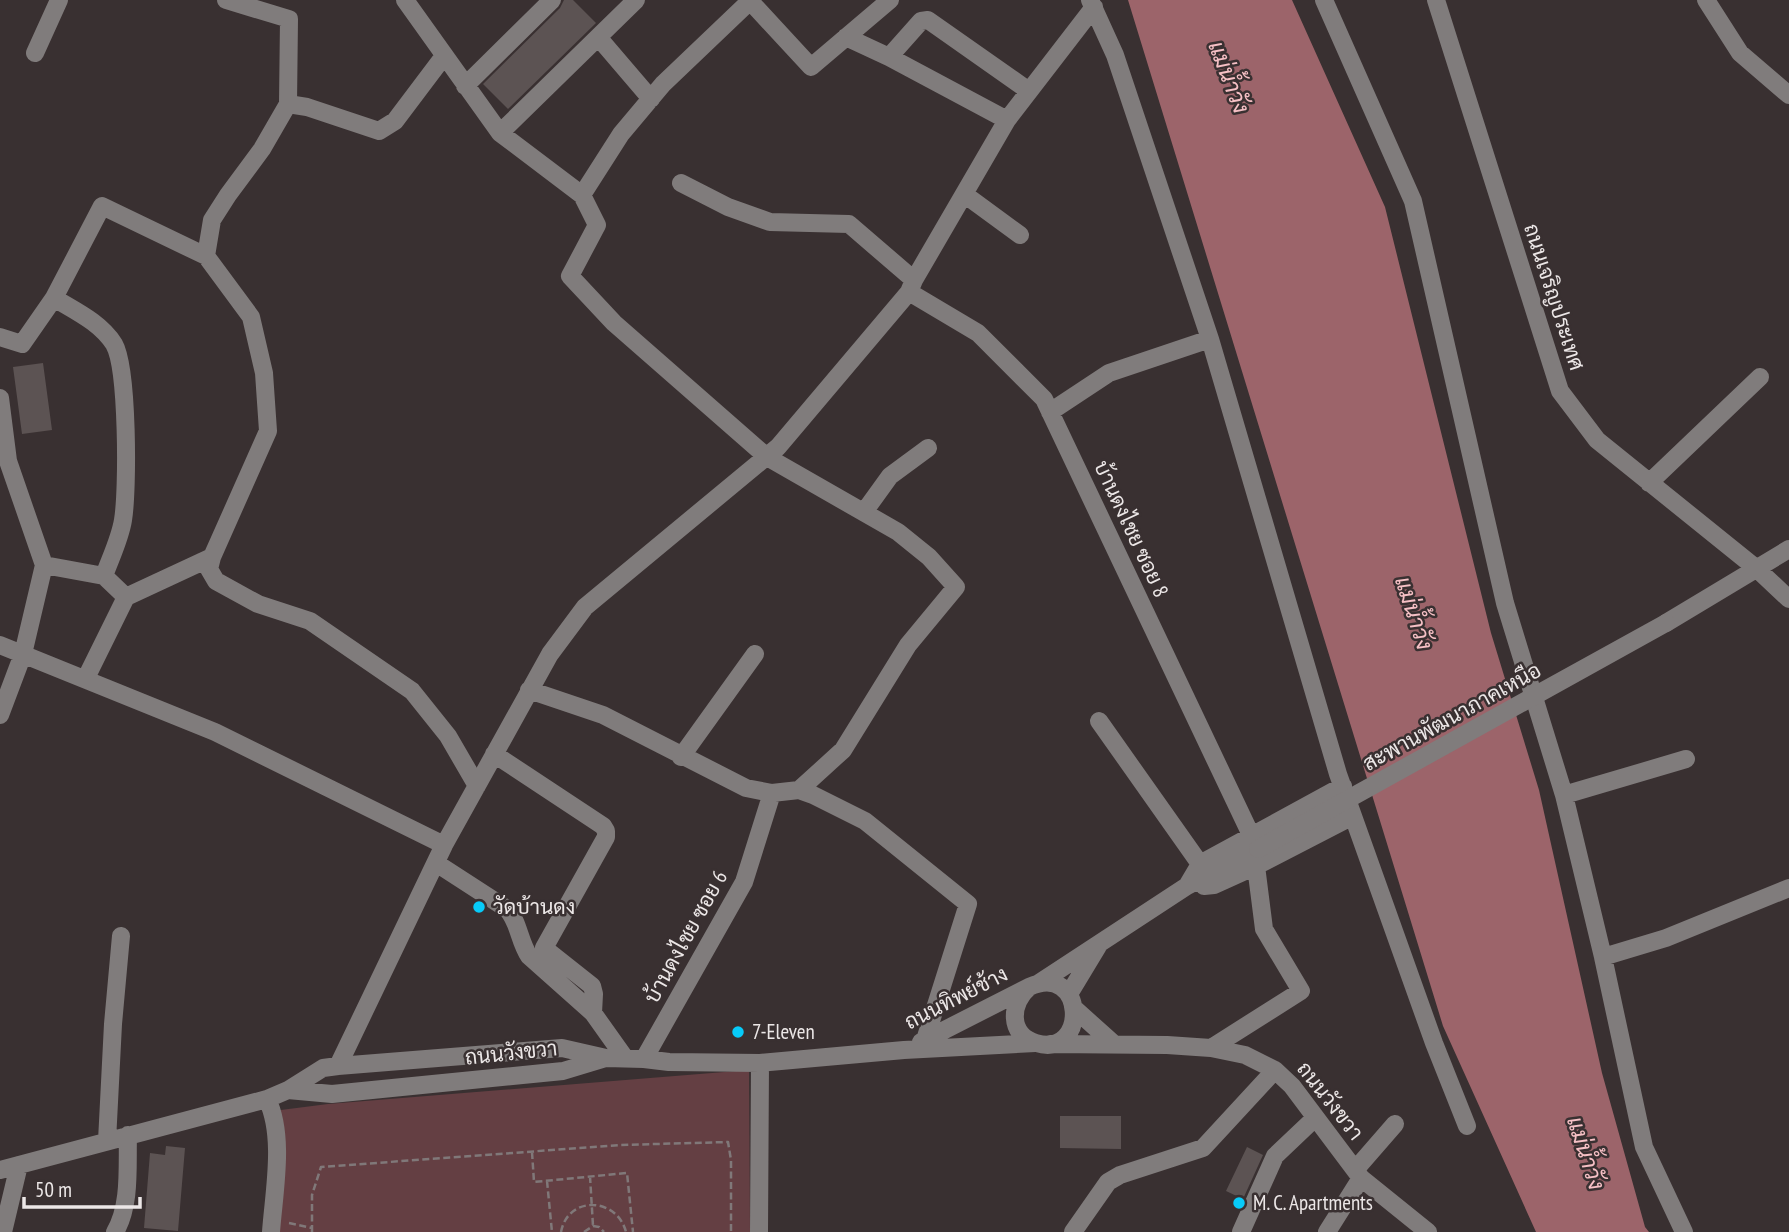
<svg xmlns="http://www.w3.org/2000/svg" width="1789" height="1232" font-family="'PT Sans Narrow',Sarabun,sans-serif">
	<rect width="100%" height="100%" fill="#393031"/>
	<path fill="#643f43" d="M 749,1070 L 750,1232 L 271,1232 L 273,1111 L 328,1104 Z"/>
	<path fill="#9c646a" d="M 1128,0 L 1292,0 L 1385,207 L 1491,633 L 1539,790 L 1602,1073 L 1645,1227 L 1649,1232 L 1536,1232 L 1443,1026 Z"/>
	<path fill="#5c5353" d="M 573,0 L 596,23 L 508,109 L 483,84 L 560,8 L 564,0 Z
		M 43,363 L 52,430 L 22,434 L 13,367 Z
		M 1060,1116 L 1121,1116 L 1121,1149 L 1060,1148 Z
		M 166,1146 L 185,1148 L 178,1231 L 144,1228 L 150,1153 L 165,1155 Z
		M 1247,1147 L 1263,1155 L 1243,1199 L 1226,1191 Z"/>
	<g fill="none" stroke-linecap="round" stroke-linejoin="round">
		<path stroke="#807879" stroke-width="2.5" stroke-dasharray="7 3.5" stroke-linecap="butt" d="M 532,1152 L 534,1182 L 627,1173 L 633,1232
			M 590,1176 L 593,1226
			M 547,1181 L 552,1232
			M 289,1223 L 312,1228
			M 312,1232 L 312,1195 L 321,1167 L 621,1145 L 728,1142 L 731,1160 L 731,1232
			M 561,1232 C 568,1195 617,1197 626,1232
			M 584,1232 L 593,1226 L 599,1227 L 604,1232"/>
		<path stroke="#807c7c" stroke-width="18" d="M 226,0 L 289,19 L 288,104
			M 405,0 L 500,133 L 582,195 L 621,134 L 663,84 L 750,1
			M 749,0 L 811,67 L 890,0
			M 1090,0 L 1115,55 L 1210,339 L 1338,774 L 1434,1043 L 1467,1126
			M 1324,0 L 1413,201 L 1505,603 L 1564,795 L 1603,957 L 1644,1147 L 1684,1232
			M 1436,0 L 1560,391 L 1597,440 L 1757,569 L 1789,599
			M 1706,0 L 1740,53 L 1789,95
			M 598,37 L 651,99
			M 846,37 L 889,57 L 1007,120
			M 35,53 L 59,0
			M 444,56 L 395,121 L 379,131 L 307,107 L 288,104 L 262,149 L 228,195 L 212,220 L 206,256 L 251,317 L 264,373 L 268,431 L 212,557 L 209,569 L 216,581 L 258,604 L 310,621 L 412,691 L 448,736 L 477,786
			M 889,57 L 921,21 L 928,20 L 1029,91
			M 465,86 L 552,0
			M 500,133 L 636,0
			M 681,183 L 728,207 L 770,222 L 849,224 L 914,280
			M 964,194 L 1020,235
			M 582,195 L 597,225 L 570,276 L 614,323 L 767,457 L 898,532 L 929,557 L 956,587 L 908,645 L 843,750 L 799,790
			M 909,292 L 978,333 L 1044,399 L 1251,835
			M 54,298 C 75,311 100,322 114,344 C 128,368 128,490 123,520 C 120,539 110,559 104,576
			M 0,337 L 22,344 L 54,298 L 102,206 L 206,256
			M 0,398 L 8,461 L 44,565 L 23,654 L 0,715
			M 1050,412 L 1109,373 L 1210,339
			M 1649,483 L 1760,377
			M 864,512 L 890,476 L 928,448
			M 44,565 L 104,576 L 126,597
			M 1666,623 L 1789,549
			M 0,645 L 215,732 L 444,845
			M 86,678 L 126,597 L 212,557
			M 529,690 L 603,715 L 746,788 L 772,793 L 799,790 L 813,795 L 865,821 L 968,904 L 925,1040
			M 1099,721 L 1200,864
			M 494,754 L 603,826 L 606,831 L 606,837 L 544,948 L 592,986 L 594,994 L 593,1013 L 625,1058
			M 681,757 L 755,654
			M 1564,795 L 1686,759
			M 436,863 L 507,909 C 519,922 519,941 529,956 L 593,1013
			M 1187,886 L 1200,864 L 1343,786
			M 1204,886 L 1214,885 L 1256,866 L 1353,816
			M 1603,957 L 1666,938 L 1789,888
			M 1039,983 L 1187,886 L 1258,849
			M 1069,994 L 1098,946
			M 1076,1010 L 1115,1045
			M 921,1042 L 1029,987 C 1086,961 1089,1059 1036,1043 C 1008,1035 1010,1003 1029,987
			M 1050,1044 L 1167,1045 L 1211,1048 L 1245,1055 L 1275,1070 L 1292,1086 L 1361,1178 L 1428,1232
			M 1211,1048 L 1301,991 L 1264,929 L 1256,866
			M 644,1059 L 744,882 L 772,793
			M 338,1066 L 444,845 L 550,654 L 585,607 L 778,447 L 909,292 L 914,280 L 1007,120 L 1094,7
			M 288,1090 L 323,1068 L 338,1066 L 562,1048 L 606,1058
			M 267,1099 C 285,1136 274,1191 271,1232
			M 107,1141 L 113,1024 L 121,936
			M 0,1170 L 267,1099 L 288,1090 L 332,1094 L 563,1071 L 606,1058 L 644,1059 L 669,1062 L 760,1063 L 904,1050 L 1035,1043
			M 1355,1170 L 1395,1124
			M 3,1232 L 19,1165
			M 115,1232 C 131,1205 127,1166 128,1135
			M 759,1232 L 760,1063
			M 1073,1232 L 1108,1182 L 1120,1175 L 1203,1148 L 1275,1070
			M 1241,1232 L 1275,1156 L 1315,1118
			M 1327,1232 L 1361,1178"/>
		<path stroke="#807c7c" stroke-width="18" d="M 1258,849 L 1666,623"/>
	</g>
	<g fill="#07cbf9" stroke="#393031" stroke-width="2.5">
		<circle cx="479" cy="907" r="7"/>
		<circle cx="738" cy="1032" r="7"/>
		<circle cx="1239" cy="1203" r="7"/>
	</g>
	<g text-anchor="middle" stroke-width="5" stroke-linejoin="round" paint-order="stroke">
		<g font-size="21" fill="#ece7e7" stroke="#393031">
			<text transform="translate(1554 297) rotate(72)" y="7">ถนนเจริญประเทศ</text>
			<text transform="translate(1131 529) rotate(65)" y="7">บ้านดงไชย ซอย 8</text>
			<text transform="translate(1452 717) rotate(-29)" y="7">สะพานพัฒนาภาคเหนือ</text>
			<text transform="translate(686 937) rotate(-61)" y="7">บ้านดงไชย ซอย 6</text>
			<text transform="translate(956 998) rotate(-27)" y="7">ถนนทิพย์ช้าง</text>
			<text transform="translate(511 1053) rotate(-6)" y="7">ถนนวังขวา</text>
			<text transform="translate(1330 1101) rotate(52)" y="7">ถนนวังขวา</text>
		</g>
		<g font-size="21" fill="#ece7e7" stroke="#393031" text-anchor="start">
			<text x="493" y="914">วัดบ้านดง</text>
			<text x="752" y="1039">7-Eleven</text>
			<text x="1253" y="1210">M. C. Apartments</text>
		</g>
		<g font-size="23" font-style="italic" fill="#f7c1c6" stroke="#393031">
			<text transform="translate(1229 77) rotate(69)" y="8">แม่น้ำวัง</text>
			<text transform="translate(1414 613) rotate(72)" y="8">แม่น้ำวัง</text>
			<text transform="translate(1586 1153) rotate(72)" y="8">แม่น้ำวัง</text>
		</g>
	</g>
	<path d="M24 1197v10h116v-10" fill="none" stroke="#ece7e7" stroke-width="3.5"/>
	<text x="35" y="1197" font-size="21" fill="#ece7e7" stroke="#393031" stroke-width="5" paint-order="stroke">50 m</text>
</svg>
